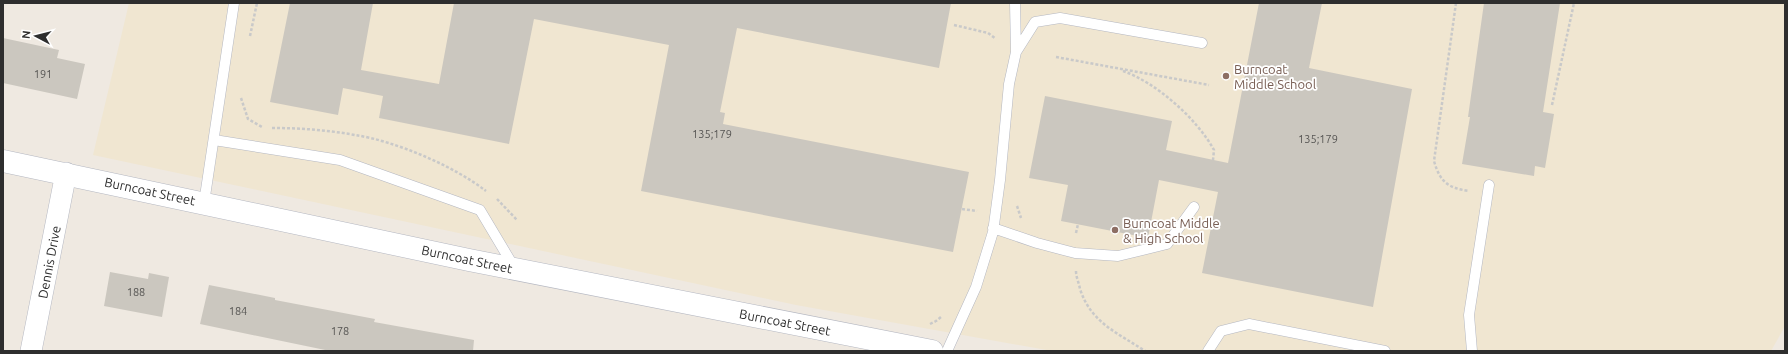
<svg xmlns="http://www.w3.org/2000/svg" width="1788" height="354" font-family="Ubuntu,sans-serif">
	<rect width="100%" height="100%" fill="#efe9e1"/>
	<path fill="#f0e6d1" d="M 129,3 L 1785,3 L 1785,326 L 1771,351 L 1052,351 L 796,305 L 93,155 Z"/>
	<path fill="#cbc7bf" d="M 290,3 L 373,3 L 361,70 L 439,84 L 454,3 L 951,3 L 939,68 L 737,28 L 720,112 L 725,113 L 723,124 L 969,172 L 953,252 L 641,191 L 669,45 L 534,19 L 509,144 L 379,118 L 383,96 L 343,88 L 338,115 L 270,102 Z
		M 1259,3 L 1322,3 L 1309,68 L 1412,89 L 1373,307 L 1202,273 L 1218,192 L 1159,180 L 1148,238 L 1061,221 L 1068,185 L 1029,178 L 1045,96 L 1172,121 L 1166,150 L 1228,163 Z
		M 1484,3 L 1560,3 L 1543,112 L 1554,114 L 1545,168 L 1535,166 L 1534,176 L 1462,164 L 1470,117 L 1468,117 Z
		M 3,38 L 59,50 L 57,58 L 85,64 L 77,99 L 3,83 Z
		M 110,272 L 148,279 L 149,273 L 169,277 L 162,317 L 104,306 Z
		M 209,285 L 275,298 L 275,300 L 375,319 L 374,322 L 474,340 L 473,351 L 330,351 L 200,324 Z"/>
	<g fill="none" stroke-linecap="round" stroke-linejoin="round">
		<g stroke="#b4b7c1" stroke-width="11">
			<path id="service" d="M 1015,3 L 1016,52
				M 214,140 L 340,160 L 480,210 L 514,267
				M 204,203 L 234,3
				M 993,228 L 1037,243 L 1075,253 L 1118,256 L 1167,244 L 1194,207
				M 947,351 L 976,287 L 993,232 L 1000,180 L 1009,84 L 1016,52 L 1035,22 L 1060,18 L 1202,43
				M 1208,351 L 1221,331 L 1249,324 L 1385,351
				M 1472,351 L 1469,315 L 1489,185"/>
		</g>
		<g stroke="#b4b7c1" stroke-width="22">
			<path id="minor" d="M 31,351 L 66,173"/>
		</g>
		<g stroke="#b4b7c1" stroke-width="23">
			<path id="secondary" d="M 3,161 L 469,260 L 932,351"/>
		</g>
		<path stroke="#c9c9c9" stroke-width="2.5" stroke-dasharray="3 2" stroke-linecap="butt" d="M 1456,3 L 1434,161 C 1440,182 1448,188 1469,191
			M 954,25 L 988,33 L 996,39
			M 250,36 L 257,3
			M 1056,57 L 1209,85
			M 1123,71 C 1157,83 1197,119 1214,150 L 1213,160
			M 241,98 L 248,119 L 262,127
			M 1552,105 L 1574,3
			M 272,128 C 300,128 327,130 355,135 C 395,141 454,166 486,191
			M 497,199 L 517,220
			M 1017,206 L 1021,218
			M 962,209 L 977,211
			M 1076,233 L 1078,224
			M 1076,271 C 1076,277 1079,283 1080,289 C 1091,323 1118,333 1145,351
			M 930,324 L 936,321 L 941,317"/>
		<use href="#service" stroke="#fff" stroke-width="10"/>
		<use href="#minor" stroke="#fff" stroke-width="21"/>
		<use href="#secondary" stroke="#fff" stroke-width="22"/>
	</g>
	<g fill="#8d6e63" stroke="#fff" stroke-width="1.5">
		<circle cx="1226" cy="76" r="4"/>
		<circle cx="1115" cy="230" r="4"/>
	</g>
	<g text-anchor="middle" stroke-width="3.5" stroke-linejoin="round" paint-order="stroke">
		<g font-size="11" fill="#555452">
			<text x="43" y="78">191</text>
			<text x="712" y="138">135;179</text>
			<text x="1318" y="143">135;179</text>
			<text x="136" y="296">188</text>
			<text x="238" y="315">184</text>
			<text x="340" y="335">178</text>
		</g>
		<g font-size="13" fill="#785e54" stroke="#fff" text-anchor="start">
			<text x="1234" y="74">Burncoat<tspan x="1234" dy="15">Middle School</tspan></text>
			<text x="1123" y="228">Burncoat Middle<tspan x="1123" dy="15">&amp; High School</tspan></text>
		</g>
		<g font-size="13" fill="#2e2e2e" stroke="#fff">
			<text transform="translate(150 191) rotate(12)" y="5">Burncoat Street</text>
			<text transform="translate(467 259) rotate(12)" y="5">Burncoat Street</text>
			<text transform="translate(49 262) rotate(-79)" y="5">Dennis Drive</text>
			<text transform="translate(785 322) rotate(11)" y="5">Burncoat Street</text>
		</g>
	</g>
	<rect width="1788" height="354" fill="none" stroke="#2e2e2e" stroke-width="8"/>
	<g transform="translate(36 36) rotate(277)" stroke="#ffffff" stroke-width="3" paint-order="stroke">
	<path d="M0-3L7 15L0 10L-7 15Z" fill="#2e2e2e"/>
	<text y="-6" font-size="11" font-weight="bold" text-anchor="middle" fill="#2e2e2e">N</text>
	</g>
</svg>
